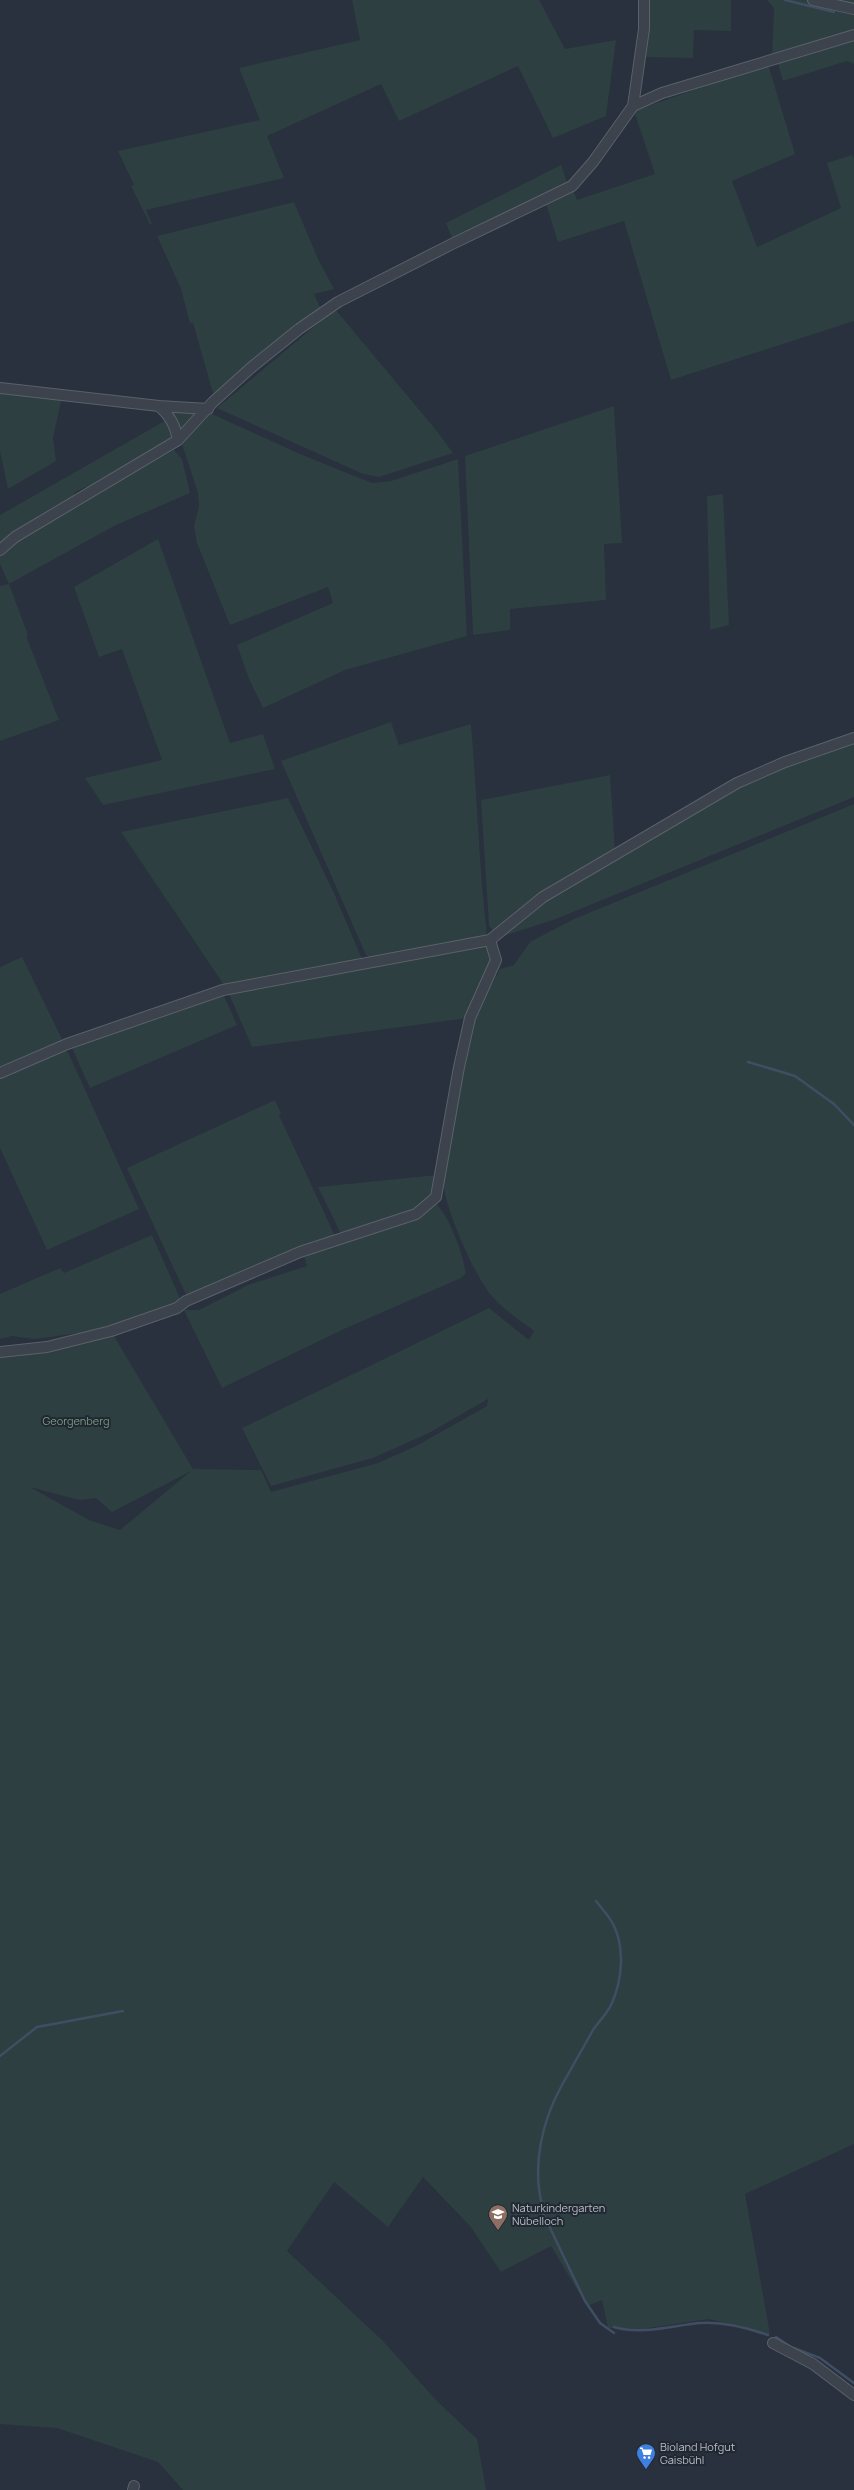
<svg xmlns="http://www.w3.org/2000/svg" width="854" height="2490" font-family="Manrope,sans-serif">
	<rect width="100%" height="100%" fill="#28313d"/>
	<path fill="#2d3f40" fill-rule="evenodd" d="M 352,0 L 539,0 L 565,49 L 616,40 L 606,116 L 553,138 L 518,66 L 399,121 L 381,84 L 267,136 L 284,178 L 146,210 L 152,224 L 150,224 L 131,186 L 134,185 L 118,151 L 260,120 L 239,68 L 360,40 Z
		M 644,0 L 731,0 L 731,31 L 694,30 L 693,58 L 639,57 Z
		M 767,0 L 854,0 L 854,35 L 772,58 L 774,8 Z
		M 854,40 L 854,64 L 847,61 L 783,81 L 777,61 Z
		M 768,64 L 795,154 L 732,181 L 757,247 L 841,208 L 827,163 L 852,155 L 854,158 L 854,321 L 671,380 L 624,221 L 558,242 L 546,204 L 573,190 L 577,200 L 655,174 L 634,111 Z
		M 561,165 L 568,185 L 453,241 L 446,223 Z
		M 294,202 L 318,259 L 334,289 L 314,294 L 321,309 L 219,393 L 213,393 L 193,323 L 190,323 L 181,289 L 157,236 Z
		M 335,309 L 436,430 L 453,453 L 379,477 L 363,474 L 217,408 Z
		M 0,392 L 62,397 L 53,438 L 56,461 L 8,489 L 0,451 Z
		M 614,406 L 622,543 L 604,544 L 606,600 L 510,609 L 510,630 L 473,635 L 465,456 Z
		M 169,408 L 202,410 L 182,432 Z
		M 210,413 L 300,454 L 372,483 L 391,481 L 458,459 L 467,636 L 345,670 L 263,708 L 249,679 L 237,645 L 333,603 L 328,587 L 230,625 L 197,543 L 194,526 L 199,506 L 198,493 L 181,441 Z
		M 168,419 L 174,439 L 90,489 L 85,487 L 74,493 L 75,498 L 0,544 L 0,515 Z
		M 174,450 L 182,459 L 190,493 L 114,526 L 9,584 L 28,635 L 26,636 L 59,720 L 0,741 L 0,586 L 9,584 L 0,564 L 0,550 L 95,489 L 98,494 Z
		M 723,494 L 729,625 L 710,630 L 707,496 Z
		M 158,539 L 230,743 L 263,734 L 275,769 L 103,805 L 85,778 L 162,760 L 122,649 L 99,657 L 74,587 Z
		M 391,722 L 399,745 L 471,724 C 477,795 479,865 487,936 L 370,958 L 366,955 L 281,761 Z
		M 854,743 L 854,797 L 556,919 L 503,936 L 499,935 L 546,899 L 742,786 L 789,765 Z
		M 610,775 L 615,850 L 494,931 L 489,926 L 481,800 Z
		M 288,798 L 334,893 L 362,959 L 226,988 L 121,832 Z
		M 854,804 L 854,2144 L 745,2194 L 770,2334 L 709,2319 L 642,2329 L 608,2328 L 602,2300 L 587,2306 L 551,2246 L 501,2272 L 470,2226 L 423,2177 L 388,2227 L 334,2182 L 287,2251 L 383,2341 L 436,2400 L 477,2439 L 486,2490 L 183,2490 L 158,2462 L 57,2428 L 0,2424 L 0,1352 L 111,1331 L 193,1469 L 261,1470 L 271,1492 L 378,1463 L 416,1446 L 487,1406 L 488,1399 L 429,1433 L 373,1458 L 271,1486 L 242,1428 L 489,1308 L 529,1340 L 534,1331 C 520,1320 502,1309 491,1295 C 474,1275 443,1205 443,1179 L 473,1018 L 500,969 L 514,965 L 530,942 L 574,919 ZM 191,1471 L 120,1530 L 89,1520 L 30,1487 L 79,1500 L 96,1498 L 112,1512 Z
		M 487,946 L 490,960 L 468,1018 L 252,1047 L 229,994 L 368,965 Z
		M 22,957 L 62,1039 L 60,1043 L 0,1070 L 0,967 Z
		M 224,996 L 237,1025 L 90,1088 L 72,1048 Z
		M 63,1050 L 68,1052 L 139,1209 L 47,1250 L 0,1148 L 0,1078 Z
		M 275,1100 L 281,1113 L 279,1115 L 335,1236 L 188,1299 L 127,1168 Z
		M 437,1175 L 434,1194 L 413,1213 L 341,1234 L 318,1187 Z
		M 437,1204 C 452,1223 461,1249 466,1273 L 461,1278 L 344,1329 L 222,1388 L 184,1310 L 199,1310 L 248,1285 L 307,1266 L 304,1256 L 407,1222 Z
		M 152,1235 L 180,1298 L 177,1306 L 111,1329 L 34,1339 L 12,1336 L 0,1339 L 0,1294 L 60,1268 L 64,1273 Z"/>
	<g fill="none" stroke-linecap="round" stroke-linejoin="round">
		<path stroke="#404e64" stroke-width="2.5" d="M 785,0 L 834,12
			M 748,1062 L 795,1076 L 834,1104 L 854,1125
			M 0,2056 L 37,2027 L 123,2011
			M 542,2205 C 532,2165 542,2121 562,2085 C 572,2067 583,2048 593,2030 C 599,2021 608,2013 612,2003 C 622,1980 625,1949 614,1926 C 610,1917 602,1909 596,1901
			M 540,2207 L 585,2301 L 600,2323 L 614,2333
			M 614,2327 C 642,2335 670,2326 699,2323 C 721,2321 748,2328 768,2335
			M 776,2337 L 791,2347 L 820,2358 L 854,2383"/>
		<g stroke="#5a616b" stroke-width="12">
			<path id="minor" d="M 813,0 L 854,9
				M 633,106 L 644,29 L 644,0
				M 0,388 L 159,406 L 208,409
				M 159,406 C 170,416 175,425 178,440
				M 0,550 L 15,537 L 178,440 L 213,402 L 253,366 L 299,329 L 338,302 L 452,244 L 572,186 L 593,162 L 633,106 L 662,93 L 854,35
				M 0,1073 L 67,1044 L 223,990 L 490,940 L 543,897 L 737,783 L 785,762 L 854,738
				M 0,1352 L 47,1347 L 111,1331 L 177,1308 L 186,1301 L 300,1252 L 416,1214 L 436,1197 L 459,1067 L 470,1018 L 496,960 L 490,940
				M 773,2343 L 813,2364 L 854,2395
				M 133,2490 L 134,2486"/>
		</g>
		<use href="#minor" stroke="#3c434d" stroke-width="10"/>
	</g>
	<defs>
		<g id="school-pin" transform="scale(1)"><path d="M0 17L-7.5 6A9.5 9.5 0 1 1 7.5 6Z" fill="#8d6e63" stroke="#212832"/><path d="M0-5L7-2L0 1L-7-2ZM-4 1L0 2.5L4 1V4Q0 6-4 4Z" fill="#fff"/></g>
		<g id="supermarket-pin" transform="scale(1)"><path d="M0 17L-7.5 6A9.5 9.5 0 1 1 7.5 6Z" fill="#3f7fe0" stroke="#212832"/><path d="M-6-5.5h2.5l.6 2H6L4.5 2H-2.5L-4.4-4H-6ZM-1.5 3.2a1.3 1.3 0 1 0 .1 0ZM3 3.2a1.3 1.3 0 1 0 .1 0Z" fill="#fff"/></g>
	</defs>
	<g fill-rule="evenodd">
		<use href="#school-pin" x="498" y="2214"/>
		<use href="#supermarket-pin" x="646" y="2453"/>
	</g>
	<g text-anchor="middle" stroke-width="4" stroke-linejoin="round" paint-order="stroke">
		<g font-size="11" fill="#799b81" stroke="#212832">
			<text x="76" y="1425">Georgenberg</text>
		</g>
		<g font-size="11" fill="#b8bec8" stroke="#212832" text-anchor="start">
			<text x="512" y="2212">Naturkindergarten<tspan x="512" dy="13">Nübelloch</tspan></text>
			<text x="660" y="2451">Bioland Hofgut<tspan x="660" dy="13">Gaisbühl</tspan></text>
		</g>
	</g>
</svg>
